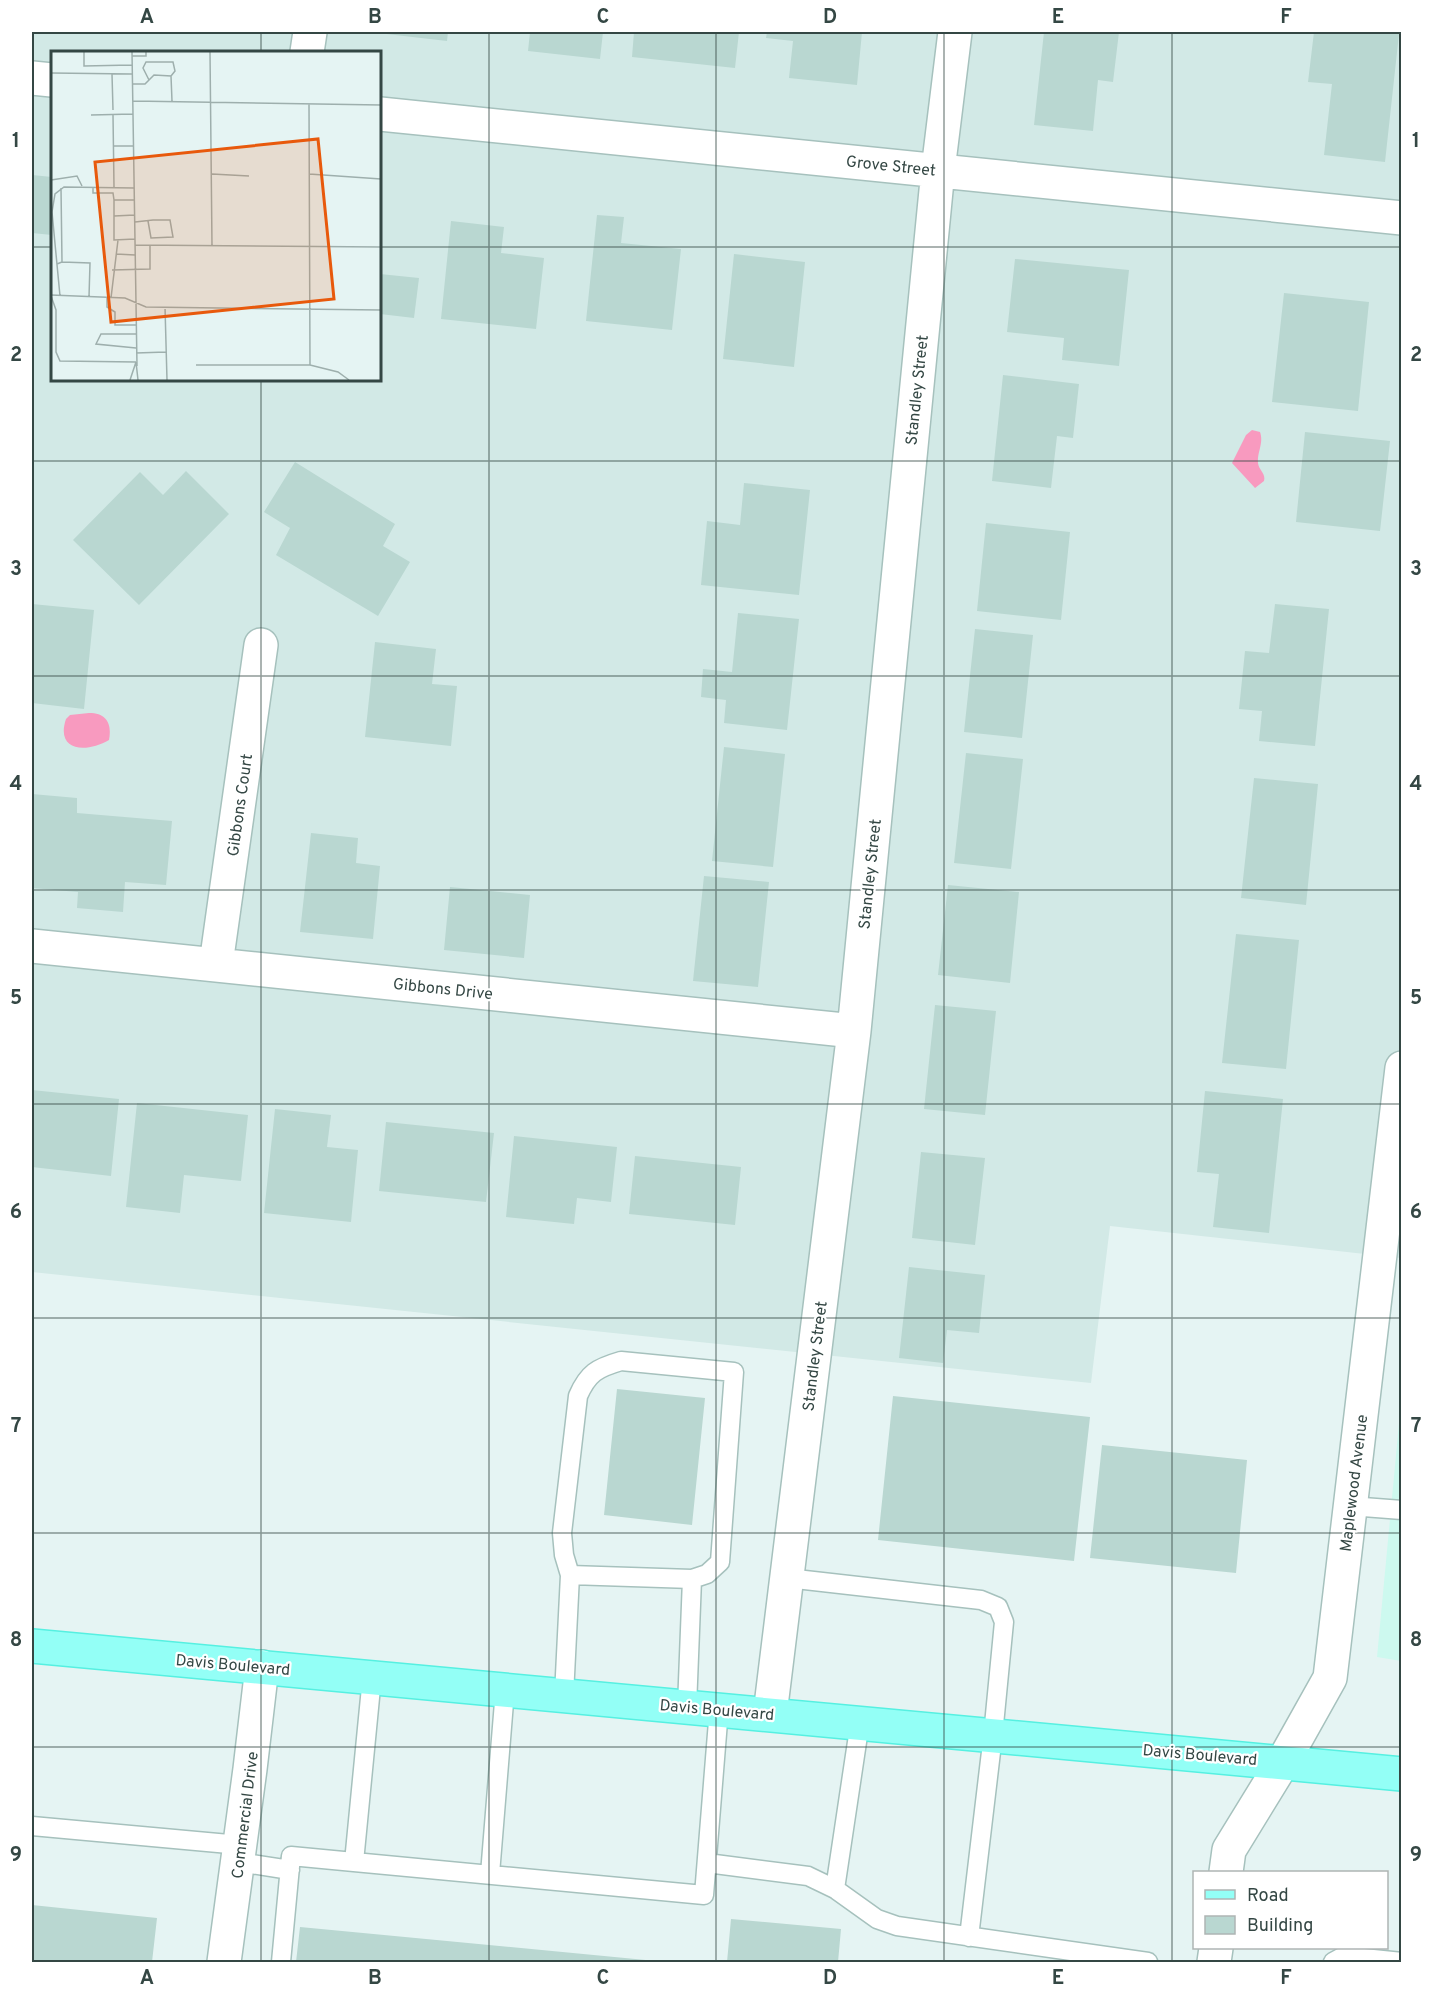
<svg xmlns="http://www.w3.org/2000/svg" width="1433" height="1994" font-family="Overpass,sans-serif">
	<rect width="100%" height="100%" fill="#e5f4f3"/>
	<path fill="#d2e9e6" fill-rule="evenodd" d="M 32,32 L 1401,32 L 1401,1258 L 1110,1226 L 1091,1383 L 32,1272 ZM 52,52 L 380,52 L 380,380 L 52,380 Z"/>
	<path fill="#cdf9ef" d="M 1401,1402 L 1401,1661 L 1377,1657 Z"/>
	<path fill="#f89abf" d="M 1252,430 L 1260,432 C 1264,443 1257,452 1258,463 C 1259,471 1266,473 1264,481 L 1255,488 L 1232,463 L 1246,435 Z
		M 89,713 C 107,713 112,724 109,740 C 87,753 55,752 66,719 L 70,715 Z"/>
	<path fill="#b9d7d1" d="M 378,32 L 448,32 L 447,41 L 378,33 Z
		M 530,32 L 603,32 L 600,59 L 528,51 Z
		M 634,32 L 739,32 L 735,68 L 632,57 Z
		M 767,32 L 862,32 L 857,85 L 789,78 L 793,41 L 766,38 Z
		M 1044,32 L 1119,32 L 1113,82 L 1098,80 L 1093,131 L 1034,125 Z
		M 1314,32 L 1378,32 L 1399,34 L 1385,162 L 1324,155 L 1332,84 L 1308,82 Z
		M 32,175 L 52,177 L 52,235 L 32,233 Z
		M 597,215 L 624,217 L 621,243 L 681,249 L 672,330 L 586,321 Z
		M 451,221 L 504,227 L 501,253 L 544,258 L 536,329 L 441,319 Z
		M 734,254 L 805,262 L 794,367 L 723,359 Z
		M 1015,259 L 1129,270 L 1119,366 L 1062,360 L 1064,338 L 1007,332 Z
		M 380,274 L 419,278 L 414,318 L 380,314 Z
		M 1284,293 L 1369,302 L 1358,411 L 1272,402 Z
		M 1003,375 L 1079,384 L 1073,438 L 1057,436 L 1051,488 L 992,481 Z
		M 1305,432 L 1390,441 L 1380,531 L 1296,522 Z
		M 295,462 L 395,524 L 383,546 L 410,562 L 378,616 L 276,555 L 290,528 L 264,512 Z
		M 186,471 L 229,514 L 139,605 L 73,540 L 140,472 L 163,495 Z
		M 744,483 L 810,490 L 799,595 L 701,585 L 707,521 L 740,525 Z
		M 986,523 L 1070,532 L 1061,620 L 977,611 Z
		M 32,604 L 94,610 L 84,709 L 32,703 L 34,675 L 32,675 Z
		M 1275,604 L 1329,609 L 1315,746 L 1259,741 L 1262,711 L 1239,709 L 1245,651 L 1269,653 Z
		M 738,613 L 799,619 L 787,730 L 724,723 L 726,700 L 701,697 L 703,669 L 732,672 Z
		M 975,629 L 1033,635 L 1022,738 L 964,732 Z
		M 375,642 L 436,649 L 432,684 L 457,686 L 451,746 L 365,737 Z
		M 724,747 L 785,754 L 773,867 L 712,861 Z
		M 966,753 L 1023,759 L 1011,869 L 954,863 Z
		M 1254,778 L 1318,784 L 1306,905 L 1241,898 Z
		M 32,794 L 77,798 L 77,813 L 172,821 L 166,885 L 125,882 L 123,912 L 77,908 L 78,892 L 32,888 Z
		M 311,833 L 358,838 L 356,863 L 380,866 L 373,939 L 300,932 Z
		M 704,876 L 769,882 L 758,987 L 693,981 Z
		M 948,885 L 1019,892 L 1010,983 L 938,975 Z
		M 450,887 L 530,895 L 524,958 L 444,950 Z
		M 1236,934 L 1299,940 L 1286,1069 L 1222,1063 Z
		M 935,1005 L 996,1011 L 985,1115 L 924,1109 Z
		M 32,1090 L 119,1099 L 111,1176 L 32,1167 Z
		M 1205,1091 L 1283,1099 L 1269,1233 L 1213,1227 L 1219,1174 L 1197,1172 Z
		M 137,1103 L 248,1115 L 241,1181 L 184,1175 L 180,1213 L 126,1207 Z
		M 275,1109 L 331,1115 L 327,1147 L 358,1150 L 351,1222 L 264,1213 Z
		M 386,1122 L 494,1133 L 486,1202 L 379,1191 Z
		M 514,1136 L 617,1147 L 611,1202 L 577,1198 L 574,1224 L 506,1217 Z
		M 921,1152 L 985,1158 L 975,1245 L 912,1238 Z
		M 635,1156 L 741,1167 L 735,1225 L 629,1214 Z
		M 909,1267 L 985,1275 L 979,1333 L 947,1330 L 943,1363 L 899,1358 Z
		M 617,1389 L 705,1398 L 692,1525 L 604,1515 Z
		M 893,1396 L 1090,1417 L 1074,1561 L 878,1540 Z
		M 1102,1445 L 1247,1460 L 1236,1573 L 1090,1558 Z
		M 32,1905 L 157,1918 L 152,1962 L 32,1962 Z
		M 731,1919 L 841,1929 L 838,1962 L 727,1962 Z
		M 300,1927 L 656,1961 L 655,1962 L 296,1962 Z"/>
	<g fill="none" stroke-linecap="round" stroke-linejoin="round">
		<g stroke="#a6c1bd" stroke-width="21">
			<path id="service" d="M 1350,1506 L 1402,1510
				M 787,1578 L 981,1600 L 998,1607 L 1004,1622 L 993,1735 L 969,1937
				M 372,1677 L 354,1862 L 704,1895 L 719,1709
				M 564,1695 L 570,1575 L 564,1555 L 562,1533 L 578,1396 C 588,1373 597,1368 621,1361 L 734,1372 L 720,1562 L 707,1574 L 692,1579 L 570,1575
				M 687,1707 L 692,1579
				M 32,1826 L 240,1845
				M 238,1862 L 290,1870
				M 707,1863 L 808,1876 L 835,1889 L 877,1919 L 897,1926 L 1148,1962
				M 490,1874 L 505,1690
				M 835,1889 L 860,1722
				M 281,1962 L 291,1856 L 354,1862
				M 1333,1962 L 1344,1956 L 1402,1962"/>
		</g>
		<g stroke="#a6c1bd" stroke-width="36">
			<path id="minor" d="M 307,52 L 310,32
				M 32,78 L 52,80
				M 380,114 L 1402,218
				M 32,946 L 854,1031
				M 216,964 L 261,645
				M 770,1714 L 854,1031 L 938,170 L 955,32
				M 1283,1762 L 1330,1678 L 1402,1068
				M 224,1962 L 250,1769 L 262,1667"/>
		</g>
		<g stroke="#a6c1bd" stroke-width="36">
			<path id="tertiary" d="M 1226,1872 L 1229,1850 L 1283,1762
				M 1214,1962 L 1216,1948"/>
		</g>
		<g stroke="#56f0e1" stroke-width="36">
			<path id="primary" d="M 32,1646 L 1402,1774"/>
		</g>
		<use href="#service" stroke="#fff" stroke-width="18"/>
		<use href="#minor" stroke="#fff" stroke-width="33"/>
		<use href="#tertiary" stroke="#fff" stroke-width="33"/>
		<use href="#primary" stroke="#93fff6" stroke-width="33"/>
	</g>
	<path fill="none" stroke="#344744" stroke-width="1.5" stroke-opacity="0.55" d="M 261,32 L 261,52M 489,32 L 489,1962M 716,32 L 716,1962M 944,32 L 944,1962M 1172,32 L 1172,1962M 32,247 L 52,247M 380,247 L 1402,247M 261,380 L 261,1962M 32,461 L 1402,461M 32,676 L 1402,676M 32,890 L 1402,890M 32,1104 L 1402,1104M 32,1318 L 1402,1318M 32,1533 L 1402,1533M 32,1747 L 1402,1747"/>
	<g text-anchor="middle" stroke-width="4.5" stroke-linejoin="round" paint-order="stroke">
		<g font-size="16" fill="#344744" stroke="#fff">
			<text transform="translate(891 165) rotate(6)" y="6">Grove Street</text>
			<text transform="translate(916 390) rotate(-84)" y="6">Standley Street</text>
			<text transform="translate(239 805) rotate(-82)" y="6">Gibbons Court</text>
			<text transform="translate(869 874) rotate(-84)" y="6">Standley Street</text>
			<text transform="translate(443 988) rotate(6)" y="6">Gibbons Drive</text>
			<text transform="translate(814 1356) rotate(-83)" y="6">Standley Street</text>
			<text transform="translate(1353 1483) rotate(-83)" y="6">Maplewood Avenue</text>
			<text transform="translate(233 1664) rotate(5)" y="6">Davis Boulevard</text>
			<text transform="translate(717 1709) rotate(5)" y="6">Davis Boulevard</text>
			<text transform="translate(1200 1754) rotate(5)" y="6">Davis Boulevard</text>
			<text transform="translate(244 1815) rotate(-83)" y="6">Commercial Drive</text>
		</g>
	</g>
	<g transform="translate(51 51)">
		<rect width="330" height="330" fill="#e5f4f3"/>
		<path fill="none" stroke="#9eafad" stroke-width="1.5" d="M 33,1 L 33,15 L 81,14M 81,1 L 86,315M 159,1 L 161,195M 81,5 L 95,5 L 95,1M 0,22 L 81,23M 61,23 L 62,59M 98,29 L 92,17 L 95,11 L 122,11 L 124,20 L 120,25M 82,33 L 94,33 L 103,24 L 120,25 L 121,50M 82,50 L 330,54M 258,53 L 259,314M 40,64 L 82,63M 62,64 L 63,136M 62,95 L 83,95M 161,123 L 198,125M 258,123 L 330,128M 0,129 L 26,125 L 31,135M 42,136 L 42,142 L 62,142 L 63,149M 83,149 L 63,149 L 63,189 L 84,188M 63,165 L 84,164M 84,171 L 102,169 L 119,169 L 122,186 L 100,187 L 97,170M 84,194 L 330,196M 65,203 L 84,204M 11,211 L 39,212 L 38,246M 6,213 L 11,211 L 10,137M 61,219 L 99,218 L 99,194M 0,244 L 74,247 L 95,256 L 330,259M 0,245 L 5,259 L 5,301 L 9,310 L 85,311M 9,245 L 1,161 L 4,143 L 13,136 L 83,137M 56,246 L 56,256 L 64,261 L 64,274 L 85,274M 60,247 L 67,189M 114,256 L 116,329M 85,283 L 50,283 L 45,293 L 85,297M 85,302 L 115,301M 85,311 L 87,329M 145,314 L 259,314 L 287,321 L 298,329M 79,329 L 85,311"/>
		<path fill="#e8590c" fill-opacity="0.15" stroke="#e8590c" stroke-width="3" d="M 267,88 L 283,248 L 60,271 L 44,111 Z"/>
		<rect width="330" height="330" fill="none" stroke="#344744" stroke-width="3"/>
	</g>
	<rect width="1433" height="1994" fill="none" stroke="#ffffff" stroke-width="66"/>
	<rect x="1193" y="1871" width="195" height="78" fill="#ffffff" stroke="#aeb5b4" stroke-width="1.5"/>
	<rect x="1205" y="1890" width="30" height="9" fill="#93fff6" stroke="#aeb5b4" stroke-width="1.5"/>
	<text x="1247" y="1901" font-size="18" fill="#344744">Road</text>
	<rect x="1205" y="1916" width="30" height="18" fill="#b9d7d1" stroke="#aeb5b4" stroke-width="1.5"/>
	<text x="1247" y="1931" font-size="18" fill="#344744">Building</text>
	<rect x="33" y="33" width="1367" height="1928" fill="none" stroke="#344744" stroke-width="2"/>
	<g font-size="20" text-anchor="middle" font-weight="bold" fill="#344744">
		<text x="147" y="23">A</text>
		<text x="375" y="23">B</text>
		<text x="603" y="23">C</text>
		<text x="830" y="23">D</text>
		<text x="1058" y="23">E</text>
		<text x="1286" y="23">F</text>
		<text x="16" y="147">1</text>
		<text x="1416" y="147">1</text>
		<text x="16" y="361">2</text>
		<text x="1416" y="361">2</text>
		<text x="16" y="575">3</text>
		<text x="1416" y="575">3</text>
		<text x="16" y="790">4</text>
		<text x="1416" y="790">4</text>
		<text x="16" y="1004">5</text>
		<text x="1416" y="1004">5</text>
		<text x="16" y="1218">6</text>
		<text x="1416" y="1218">6</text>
		<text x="16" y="1432">7</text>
		<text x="1416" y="1432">7</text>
		<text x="16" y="1646">8</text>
		<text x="1416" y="1646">8</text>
		<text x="16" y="1861">9</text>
		<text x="1416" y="1861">9</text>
		<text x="147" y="1984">A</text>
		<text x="375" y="1984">B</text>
		<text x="603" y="1984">C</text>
		<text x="830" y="1984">D</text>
		<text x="1058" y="1984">E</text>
		<text x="1286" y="1984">F</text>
	</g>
</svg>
